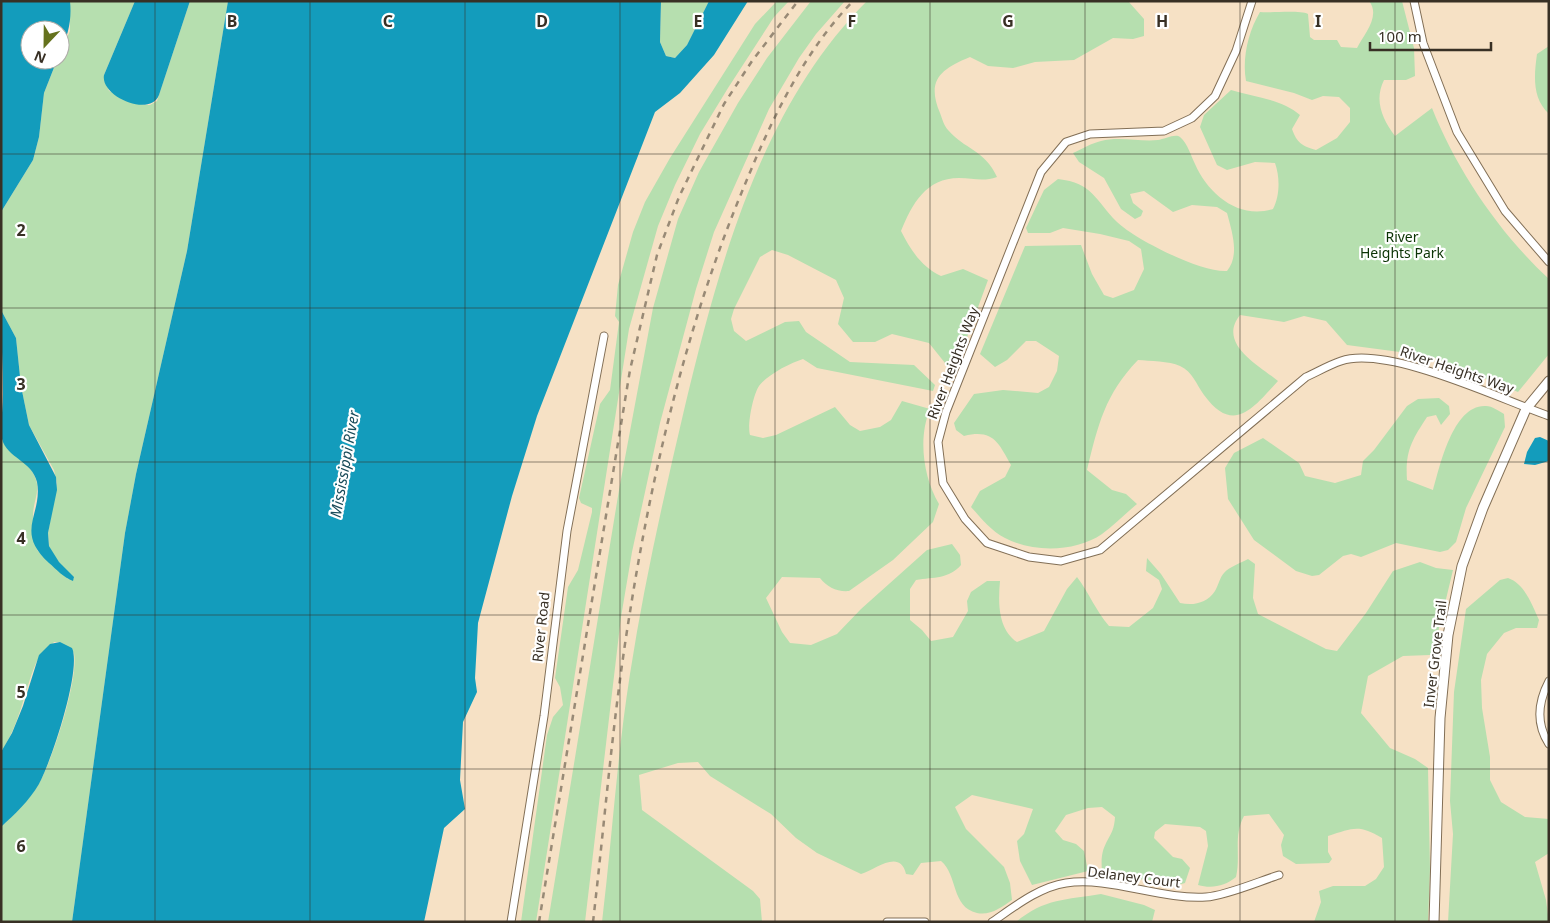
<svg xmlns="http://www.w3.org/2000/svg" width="1550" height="923" font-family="'Noto Sans',sans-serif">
	<rect width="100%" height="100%" fill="#f6e1c5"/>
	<path fill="#b6dfaf" d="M 70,1 L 135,1 L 104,75 L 109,91 L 144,105 L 150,105 L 157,101 L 190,1 L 228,1 L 187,251 L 136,474 L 125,533 L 72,922 L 1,922 L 1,827 C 14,814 27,802 37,787 C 52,763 79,679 74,653 L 60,642 L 54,642 C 48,649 39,656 36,663 C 23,694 21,722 1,752 L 1,436 C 6,455 28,459 35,477 C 41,490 33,502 33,515 C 33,527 35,539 37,550 L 68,579 L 74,579 L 54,557 L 49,546 L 48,533 L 57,483 L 54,470 L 29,425 L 21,386 L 16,338 L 1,310 L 1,212 L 33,160 L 39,137 L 44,93 L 57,60 L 60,60 L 60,53 L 70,31 Z
		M 661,1 L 709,1 L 687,45 L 675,58 L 666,56 L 660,42 Z
		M 777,1 L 789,1 L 774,17 L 728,88 L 700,134 L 675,185 L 658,226 L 629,329 L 536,922 L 521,922 L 547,735 L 553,717 L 563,705 L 560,687 L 555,678 L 568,587 L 578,570 L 592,512 L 592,508 L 581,503 L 579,498 L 600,404 L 610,390 L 619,322 L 615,316 L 618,285 L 633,232 L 645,202 L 670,158 L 755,24 Z
		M 811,1 L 845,1 L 816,34 L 799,58 L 769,109 L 714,232 L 696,289 L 660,423 L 632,552 L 621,617 L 585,922 L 548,922 L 619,490 L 653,308 L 678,219 L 699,172 L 738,103 L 767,58 Z
		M 867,1 L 1128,1 L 1144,19 L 1144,36 L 1133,39 L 1113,38 L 1074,60 L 1035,62 L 1013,68 L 988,66 L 970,57 C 941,69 926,80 940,113 C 942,118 944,126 948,130 C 964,149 985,150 997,177 C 983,182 973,178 959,178 C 926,178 912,204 901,231 C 911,251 922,267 941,276 L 963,269 L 988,280 L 955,370 L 949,368 L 929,343 L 892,334 L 875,342 L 853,342 L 838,324 L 844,298 L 836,280 L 788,255 L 772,250 L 760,257 L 734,309 L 731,319 L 734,331 L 746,341 L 785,322 L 799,321 L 806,332 L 850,362 L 914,365 L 935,385 L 933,391 L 817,368 L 803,359 C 790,363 767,375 759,386 C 753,395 747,425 750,435 L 763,438 L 776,435 L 835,407 L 850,425 L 860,431 L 880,427 L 891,420 L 902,401 L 930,409 C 918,438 923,477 939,504 L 933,522 L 893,560 L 849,591 C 837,592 827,587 820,578 L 782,577 L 766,598 L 782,632 L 790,643 L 811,645 L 837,634 L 861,609 L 927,550 L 952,544 L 960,555 L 961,565 C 949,579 934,577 916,580 L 910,589 L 910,620 L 922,630 L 931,641 L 953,637 L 968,611 L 967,601 L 971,592 L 987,581 L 1000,581 C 998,603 998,629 1017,642 L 1044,631 L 1067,589 L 1077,577 C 1089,593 1096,611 1109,626 L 1129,627 L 1153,608 L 1162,589 L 1159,580 L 1146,571 L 1147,558 L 1161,574 L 1180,603 C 1194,606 1207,603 1215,591 C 1218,586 1220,577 1224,573 C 1229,567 1241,563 1248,559 L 1255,564 L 1253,598 L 1258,614 L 1326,649 L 1337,651 L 1366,613 L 1393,571 L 1420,562 L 1436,568 L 1453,570 L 1435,645 L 1430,655 L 1403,656 L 1368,676 L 1361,713 L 1390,748 L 1415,759 L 1428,768 L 1430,869 L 1428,922 L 1314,922 L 1321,902 L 1319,891 L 1333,886 L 1365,886 L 1376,879 L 1384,867 L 1382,838 C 1359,824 1353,828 1328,836 L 1328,852 L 1332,859 L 1329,863 L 1296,864 L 1283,856 L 1281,845 L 1284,835 L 1269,814 L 1244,816 C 1233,836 1241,856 1236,877 C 1225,886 1212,889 1198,885 L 1208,846 L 1206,831 L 1200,827 L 1165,824 L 1155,832 L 1154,838 L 1173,857 L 1182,859 L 1190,868 L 1185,883 L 1174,886 L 1159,881 L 1119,877 L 1102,871 C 1099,840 1114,841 1115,817 L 1102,807 L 1088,808 L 1066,815 L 1055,831 L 1063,840 L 1076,844 L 1084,851 L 1088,871 L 1032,885 L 1020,861 L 1017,841 L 1024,834 L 1033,809 L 972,795 L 955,807 L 966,829 L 1004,867 L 1010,883 L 1012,900 C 1002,907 990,916 977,913 C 951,907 958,875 941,861 L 921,863 L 913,875 L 906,874 C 900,848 875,870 861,874 L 817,853 L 796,838 L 771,814 L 710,776 L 698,762 L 678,763 L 639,775 L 642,810 L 753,891 L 760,899 L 762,922 L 602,922 C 612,839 617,756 630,674 C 644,584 664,495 685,406 C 719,265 761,107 867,1 Z
		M 1369,1 L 1402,1 L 1414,48 L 1415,76 L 1406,80 L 1384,80 C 1374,100 1382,119 1395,136 L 1432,108 C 1456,169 1500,234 1549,279 L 1549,354 L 1518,392 L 1430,356 L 1347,345 L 1326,321 L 1304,316 L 1284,322 L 1240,315 C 1217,344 1259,365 1278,381 C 1254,407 1234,436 1204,395 C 1196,384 1193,372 1180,366 C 1169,361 1150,361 1138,360 C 1105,394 1098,425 1087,470 L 1112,490 L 1126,494 L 1137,504 C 1125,514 1114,525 1102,534 C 1076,552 1033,553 1005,538 C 991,531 981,518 971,507 L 980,491 L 1005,477 L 1011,465 C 998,442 993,429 964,436 L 956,430 L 954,423 L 974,394 L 1003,390 L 1038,393 L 1049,387 L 1057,371 L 1059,356 L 1036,341 L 1026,341 L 1007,360 L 995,367 L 980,354 L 1025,246 L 1081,245 L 1092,274 L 1104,295 L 1113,298 L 1134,290 L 1144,269 L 1141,249 L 1129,241 L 1100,234 L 1063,228 L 1050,233 L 1028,233 L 1026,228 L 1044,190 L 1058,179 C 1093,183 1095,200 1117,222 C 1136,240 1202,273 1227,271 C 1240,255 1232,232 1227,213 L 1217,207 L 1192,205 L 1173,212 L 1144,191 L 1130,194 L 1133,203 L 1143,211 L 1141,216 L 1135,219 L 1121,209 L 1104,178 L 1079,162 L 1073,153 C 1082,149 1092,143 1101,141 C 1119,136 1140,142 1158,140 C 1164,139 1176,133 1180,137 C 1188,144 1191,156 1195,164 C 1208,194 1239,220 1273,209 C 1280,196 1280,177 1275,163 L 1255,162 L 1227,170 L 1217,165 L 1200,127 L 1204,115 L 1231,90 C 1254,97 1282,99 1300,115 L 1292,129 C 1297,143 1302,146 1316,150 L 1337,138 L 1350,122 L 1350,108 L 1339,97 L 1323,96 L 1312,100 L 1294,93 L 1246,81 C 1242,59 1248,32 1260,12 C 1272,13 1300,10 1308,14 L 1310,37 L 1314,40 L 1337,40 L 1341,47 L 1357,48 C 1364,34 1381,16 1369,1 Z
		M 1549,46 L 1549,114 C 1532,98 1534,76 1537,54 Z
		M 1439,398 L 1449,406 L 1450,414 L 1441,425 L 1436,415 L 1427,417 C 1412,440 1405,451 1407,480 L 1433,490 C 1440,466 1453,404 1486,406 C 1492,406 1499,411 1504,414 L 1505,427 L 1466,508 L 1456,542 L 1448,550 L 1440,552 L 1396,543 L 1361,557 L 1351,554 L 1343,556 L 1319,575 L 1312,576 L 1296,571 L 1254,540 L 1228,499 L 1225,468 L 1234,453 L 1263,438 L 1299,463 L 1305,476 L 1335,483 L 1361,475 L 1363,461 L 1374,450 L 1407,406 L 1418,399 Z
		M 1508,578 C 1525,584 1532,605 1539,620 L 1537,628 L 1516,628 L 1504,633 L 1487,654 L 1481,680 L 1482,708 L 1490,757 L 1490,780 L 1501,802 L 1525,817 L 1549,819 L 1549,853 L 1535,862 L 1546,900 L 1549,922 L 1448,922 L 1453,834 L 1450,801 L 1454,692 L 1466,609 L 1500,580 Z
		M 1101,894 L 1144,905 L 1155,910 L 1152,922 L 1016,922 C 1045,898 1066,900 1101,894 Z"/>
	<path fill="#139cbc" d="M 1,1 L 70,1 C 72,21 68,35 60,53 L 60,30 L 30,30 L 30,60 L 57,60 L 44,93 L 39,137 L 33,160 L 1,212 Z
		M 135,1 L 190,1 L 159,95 C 150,118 100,96 104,75 Z
		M 228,1 L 661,1 L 660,42 L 666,56 L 675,58 L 687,45 L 709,1 L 748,1 L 714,55 L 680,93 L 655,112 L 537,416 L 512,496 L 478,623 L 475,678 L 477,692 L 463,722 L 460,780 L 465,809 L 444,828 L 424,922 L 72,922 L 125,533 L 136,474 L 187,251 Z
		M 1,310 L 16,338 L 21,386 L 29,425 L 56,477 L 57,490 L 48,533 L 49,546 L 59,562 L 74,577 L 73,581 C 64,578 56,569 49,563 C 14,531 43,515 37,482 C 32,461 7,458 2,439 C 0,425 3,408 3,394 C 3,366 1,338 1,310 Z
		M 1540,437 L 1549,441 L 1549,461 L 1535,465 L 1524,464 L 1527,452 L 1535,438 Z
		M 60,642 L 72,648 C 82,669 51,762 39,784 C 29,801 15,814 1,827 L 1,752 L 12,733 L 23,706 L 39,655 L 50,644 Z"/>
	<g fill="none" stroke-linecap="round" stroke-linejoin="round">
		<g stroke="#826f56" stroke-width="9">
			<path id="minor" d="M 1252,1 L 1236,51 L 1215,96 L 1192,118 L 1164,131 L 1090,134 L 1066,142 L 1041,172 L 946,412 L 938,442 L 943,483 L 965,519 L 987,543 L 1029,557 L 1061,561 L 1100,550 L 1306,377 C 1317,372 1329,365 1341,361 C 1388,345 1500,399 1549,416
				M 1414,1 L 1423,43 L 1457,132 L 1505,211 L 1549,262
				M 1549,681 C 1538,702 1536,724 1549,744
				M 511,922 L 544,716 L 567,531 L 604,336
				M 887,922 L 925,922
				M 992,922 C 1014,907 1039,887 1066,883 C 1108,876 1162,900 1206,897 C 1225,896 1260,881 1279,875"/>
		</g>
		<g stroke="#826f56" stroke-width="11">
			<path id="tertiary" d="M 1434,922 L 1440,718 L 1448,635 L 1462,566 L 1483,508 L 1526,409 L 1549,381"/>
		</g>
		<use href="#minor" stroke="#fff" stroke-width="7"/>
		<use href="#tertiary" stroke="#fff" stroke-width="9"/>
		<path stroke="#988a76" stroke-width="2.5" stroke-dasharray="6 6" stroke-linecap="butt" d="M 539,922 L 630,370 L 657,255 L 679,197 L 724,104 L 752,61 L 798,1
			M 593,922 C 605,819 613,715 630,612 C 652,472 687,325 741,194 C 769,125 801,55 853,1"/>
	</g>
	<path fill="none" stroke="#383025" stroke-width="1" stroke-opacity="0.55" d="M 155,1 L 155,922M 310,1 L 310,922M 465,1 L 465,922M 620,1 L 620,922M 775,1 L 775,922M 930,1 L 930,922M 1085,1 L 1085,922M 1240,1 L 1240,922M 1395,1 L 1395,922M 1,154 L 1549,154M 1,308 L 1549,308M 1,462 L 1549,462M 1,615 L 1549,615M 1,769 L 1549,769"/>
	<g text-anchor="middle" stroke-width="4.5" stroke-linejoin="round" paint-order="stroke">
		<g font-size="14" fill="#0c3405" stroke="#fff">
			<text x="1402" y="242">River<tspan x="1402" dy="16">Heights Park</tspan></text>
		</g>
		<g font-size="14" fill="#383025" stroke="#fff">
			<text transform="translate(953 363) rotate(-69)" y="5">River Heights Way</text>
			<text transform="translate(1457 370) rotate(19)" y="5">River Heights Way</text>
			<text transform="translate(541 627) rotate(-84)" y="5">River Road</text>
			<text transform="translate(1435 654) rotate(-83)" y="5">Inver Grove Trail</text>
			<text transform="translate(1134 877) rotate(7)" y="5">Delaney Court</text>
		</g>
		<g font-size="15" font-style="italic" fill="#1a4c5a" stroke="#fff">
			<text transform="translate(345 464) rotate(-80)" y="5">Mississippi River</text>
		</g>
	</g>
	<g font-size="16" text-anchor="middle" font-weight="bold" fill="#383025" stroke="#fff" stroke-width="4.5" stroke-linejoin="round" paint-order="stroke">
		<text x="232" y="27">B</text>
		<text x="388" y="27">C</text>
		<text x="542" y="27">D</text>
		<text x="698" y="27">E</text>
		<text x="852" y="27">F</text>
		<text x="1008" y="27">G</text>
		<text x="1162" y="27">H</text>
		<text x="1318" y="27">I</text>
		<text x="21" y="236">2</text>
		<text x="21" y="390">3</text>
		<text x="21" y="544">4</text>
		<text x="21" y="698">5</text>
		<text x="21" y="852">6</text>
	</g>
	<rect width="1550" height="923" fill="none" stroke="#383025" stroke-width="5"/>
	<g transform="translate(45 45) rotate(202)"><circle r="24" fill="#ffffff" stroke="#afaca8"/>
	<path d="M0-4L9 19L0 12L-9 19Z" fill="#65721d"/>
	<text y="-8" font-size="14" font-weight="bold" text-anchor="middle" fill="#383025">N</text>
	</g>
	<path d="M1370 42v8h121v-8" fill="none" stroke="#383025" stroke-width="2.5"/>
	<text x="1378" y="42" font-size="15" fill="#383025" stroke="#ffffff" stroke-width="4" paint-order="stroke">100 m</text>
</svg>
